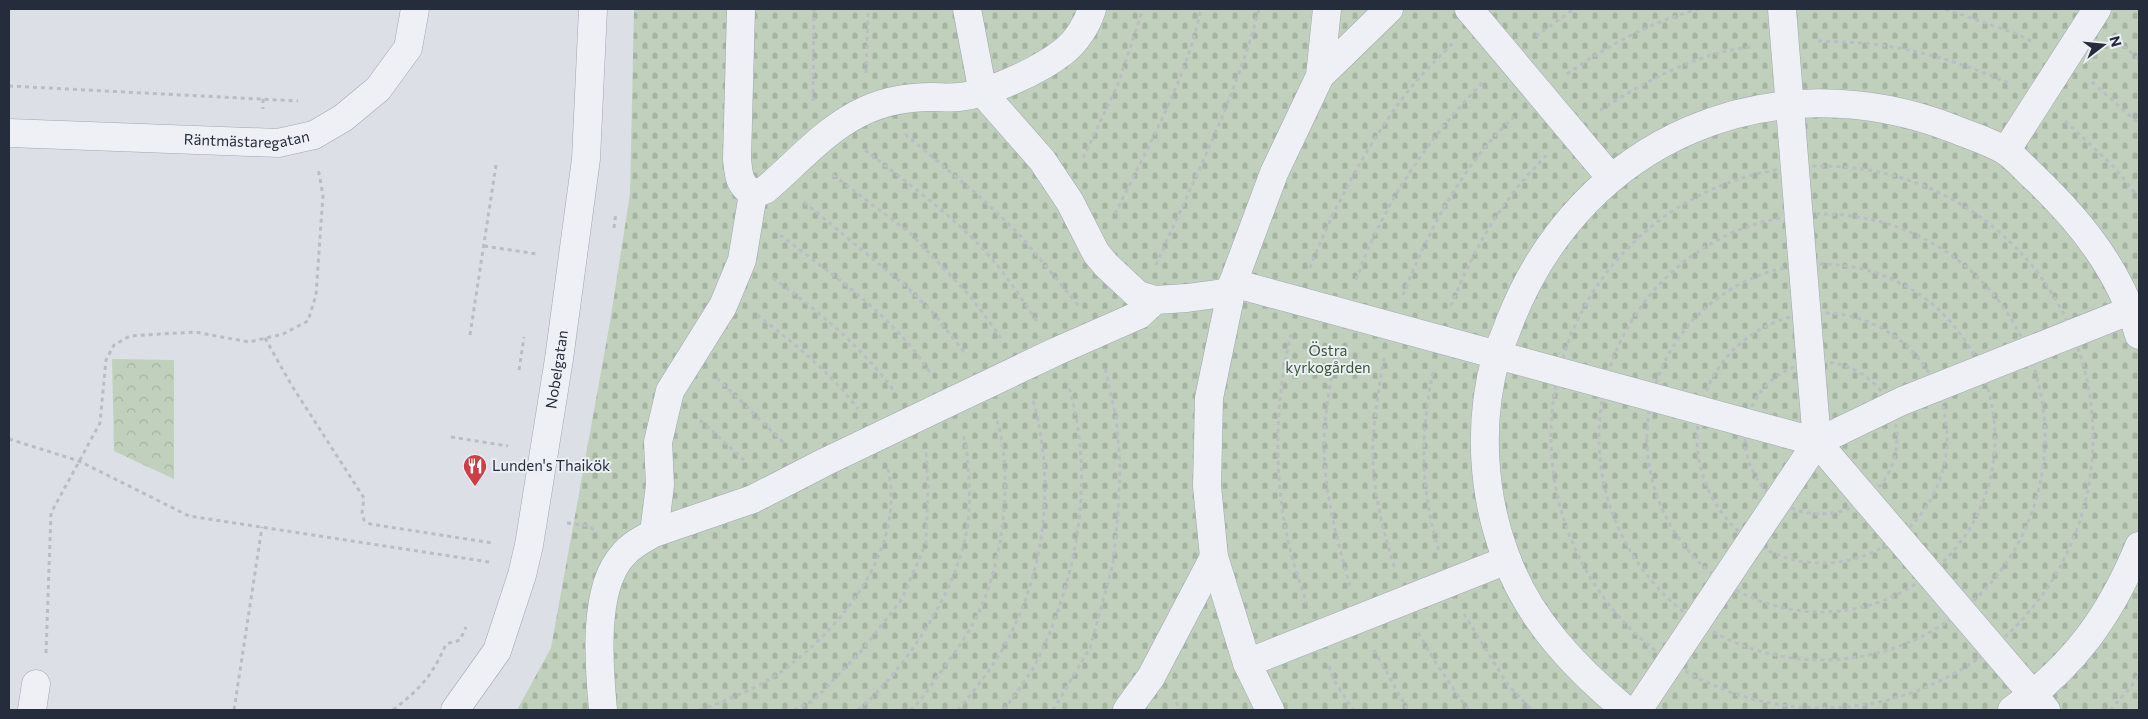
<svg xmlns="http://www.w3.org/2000/svg" width="2148" height="719" font-family="Commissioner,sans-serif">
	<defs>
		<pattern id="cemetery-stones" width="16" height="16" patternUnits="userSpaceOnUse" patternTransform="scale(1.25)"><rect width="16" height="16" fill="#c0d0bd"/><path d="M2 7V4a2 2 0 0 1 4 0v3zM10 15v-3a2 2 0 0 1 4 0v3z" fill="#a5b3a3"/></pattern>
		<pattern id="park-crowns" width="20" height="18" patternUnits="userSpaceOnUse" patternTransform="scale(1.25)"><rect width="20" height="18" fill="#c0d0bd"/><path d="M2 6a3 3 0 1 1 6 0M12 15a3 3 0 1 1 6 0" fill="none" stroke="#a5b3a3"/></pattern>
	</defs>
	<rect width="100%" height="100%" fill="#dcdfe6"/>
	<path fill="url(#cemetery-stones)" d="M 634,9 L 2139,9 L 2139,710 L 517,710 L 551,648 L 610,322 L 630,194 Z"/>
	<path fill="url(#park-crowns)" d="M 112,359 L 174,360 L 174,479 L 114,451 Z"/>
	<g fill="none" stroke-linecap="round" stroke-linejoin="round">
		<g stroke="#a1a6b0" stroke-width="29">
			<g id="minor">
				<path d="M 741,9 L 737,159 C 739,176 738,183 753,194 L 765,190 C 797,163 827,127 866,110 C 886,101 910,97 932,97 C 941,97 950,98 959,97 C 988,94 1039,71 1063,52 C 1076,42 1087,25 1092,9"/>
				<path d="M 967,9 L 983,93 L 1042,160 L 1070,202 L 1096,253 L 1106,265 L 1138,295 L 1155,300 L 1187,298 L 1231,292"/>
				<path d="M 1469,9 L 1611,178"/>
				<path d="M 1782,9 L 1817,442"/>
				<path d="M 1320,76 L 1389,9"/>
				<path id="s1" d="M 9,133 L 278,143 L 314,135 L 343,118 L 378,89 L 408,48 L 415,9"/>
				<path d="M 2006,151 L 2097,9"/>
				<path d="M 1233,283 L 1817,442 L 2046,710"/>
				<path d="M 654,533 L 660,485 L 658,442 L 670,391 L 723,306 L 742,260 L 753,194"/>
				<path d="M 1247,663 L 1507,560"/>
				<path d="M 32,710 L 36,684"/>
				<path id="s2" d="M 455,710 L 497,651 L 522,575 L 529,545 L 559,359 L 586,159 L 593,9"/>
				<path d="M 603,710 C 599,667 592,588 623,555 C 631,545 643,539 654,533 L 753,499 L 825,462 L 948,403 L 1055,352 L 1139,315 L 1155,300"/>
				<path d="M 1127,710 L 1151,677 L 1214,557"/>
				<path d="M 1270,710 L 1247,663 L 1214,557 L 1207,486 L 1209,398 L 1233,283 L 1274,173 L 1320,76 L 1327,9"/>
				<path d="M 1626,710 C 1576,669 1529,620 1506,557 C 1482,494 1478,422 1496,357 C 1500,345 1506,333 1510,321 C 1582,138 1772,58 1954,129 C 1971,136 1992,142 2007,152 C 2017,159 2026,170 2035,178 C 2082,223 2120,271 2139,335"/>
				<path d="M 1638,710 L 1817,442 L 1902,401 L 2139,307"/>
				<path d="M 2012,710 C 2074,666 2110,616 2139,546"/>
			</g>
		</g>
		<path stroke="#babdc5" stroke-width="3" stroke-dasharray="4 4" stroke-linecap="butt" d="M 1945,9 L 2017,34 L 2035,43
			M 1536,36 L 1574,9
			M 1818,41 C 1839,42 1859,42 1880,45 C 1924,51 1968,65 2008,83
			M 2117,41 L 2139,59
			M 866,73 L 868,9
			M 1567,74 C 1609,45 1650,22 1699,9
			M 2092,82 L 2139,124
			M 9,86 L 298,101
			M 263,99 L 263,109
			M 813,101 L 814,9
			M 1600,110 C 1645,82 1696,53 1750,47
			M 2065,121 L 2115,168 L 2139,198
			M 905,134 L 979,196 L 1018,233 L 1078,305
			M 865,150 C 905,181 948,212 983,249 C 1004,271 1021,298 1038,323
			M 1083,158 L 1118,84 L 1143,9
			M1551 437a271 271 0 1 1 542 0a271 271 0 1 1-542 0Z
			M 833,175 L 910,233 L 971,297 L 1001,338
			M 804,202 L 908,288 L 935,315 L 966,355
			M 1115,214 C 1147,148 1186,81 1201,9
			M1599 437a223 223 0 1 1 446 0a223 223 0 1 1-446 0Z
			M 614,228 L 616,212
			M 780,235 C 834,276 894,316 931,374
			M 484,246 L 537,254
			M1647 438a174 174 0 1 1 348 0a174 174 0 1 1-348 0Z
			M 1156,265 C 1193,181 1236,98 1259,9
			M 1310,268 C 1334,205 1374,131 1418,79 C 1429,67 1441,55 1453,43
			M 773,278 C 818,311 861,346 894,391
			M 1356,280 C 1383,204 1428,138 1484,81
			M 1403,295 C 1427,233 1464,162 1514,117
			M 1451,306 C 1473,249 1504,196 1548,154
			M1697 438a125 125 0 1 1 250 0a125 125 0 1 1-250 0Z
			M 757,315 C 794,343 830,372 858,409
			M 1291,334 C 1274,405 1273,482 1291,553 C 1295,570 1302,587 1307,604
			M 470,335 L 496,165
			M 265,338 L 292,386 L 364,498 L 362,513 L 364,520 L 370,524 L 492,543
			M 1337,346 C 1331,379 1324,414 1324,448 C 1325,495 1337,540 1350,586
			M 1384,358 C 1379,386 1375,413 1373,442 C 1371,485 1382,528 1395,569
			M1745 438a76 76 0 1 1 152 0a76 76 0 1 1-152 0Z
			M 519,370 L 524,337
			M 1433,372 C 1420,435 1420,488 1439,551
			M 717,378 L 784,443
			M 700,420 L 747,463
			M 451,437 L 508,446
			M 9,439 L 79,461 L 189,516 L 489,562
			M 567,523 L 589,526 L 597,533
			M 1464,614 L 1508,685 L 1532,710
			M 1418,633 L 1436,663 L 1468,710
			M 1374,650 L 1408,710
			M 46,653 L 51,513 L 100,423 L 106,360 L 114,345 L 130,336 L 195,332 L 249,342 L 283,334 L 308,321 L 316,295 L 323,195 L 318,168
			M 1329,666 L 1334,680 L 1353,710
			M 1176,702 L 1180,710
			M 234,710 L 262,527
			M 393,710 C 421,688 432,676 446,644 L 460,640 L 466,627
			M 700,710 C 725,701 750,691 773,677 C 837,635 907,551 888,469
			M 794,710 L 813,701 L 863,649 L 902,599 L 926,543 L 928,486 L 926,451
			M 858,710 C 906,670 961,585 968,522 C 970,505 970,486 968,469 C 967,457 967,446 963,435
			M 910,710 L 920,701 C 938,675 959,649 974,622 C 1003,568 1015,475 996,417
			M 958,710 C 977,687 997,662 1010,635 C 1046,565 1055,477 1033,401
			M 1004,710 C 1015,694 1029,677 1038,659 C 1078,575 1096,476 1068,384
			M 1053,710 L 1090,648 L 1113,564 L 1118,513 L 1120,463 L 1116,417 L 1105,367
			M 2110,710 L 2129,689 L 2139,675"/>
		<use href="#minor" stroke="#eef0f5" stroke-width="28"/>
	</g>
	<defs>
		<g id="restaurant-pin" transform="scale(1.25)"><path d="M0 17L-7.5 6A9.5 9.5 0 1 1 7.5 6Z" fill="#cf3d47" stroke="#ebeef4"/><path d="M-5-6h1v4h1v-4h1v4h1v-4h1v5L-1.5 .5V6h-2V.5L-5-1ZM5-6V6H3V1.5H1.5Q1.5-4 5-6Z" fill="#fff"/></g>
	</defs>
	<g fill-rule="evenodd">
		<use href="#restaurant-pin" x="475" y="466"/>
	</g>
	<g text-anchor="middle" stroke-width="4" stroke-linejoin="round" paint-order="stroke">
		<g font-size="15" fill="#252c3c" stroke="#ebeef4">
			<text dy="5" stroke="none"><textPath href="#s1" startOffset="238">Räntmästaregatan</textPath></text>
			<text dy="5" stroke="none"><textPath href="#s2" startOffset="361">Nobelgatan</textPath></text>
		</g>
		<g font-size="15" fill="#375833" stroke="#ebeef4">
			<text x="1328" y="356">Östra<tspan x="1328" dy="17">kyrkogården</tspan></text>
		</g>
		<g font-size="15" fill="#252c3c" stroke="#ebeef4" text-anchor="start">
			<text x="492" y="471">Lunden's Thaikök</text>
		</g>
	</g>
	<rect width="2148" height="719" fill="none" stroke="#252c3c" stroke-width="20"/>
	<g transform="translate(2103 45) rotate(74)" stroke="#ebeef4" stroke-width="4" paint-order="stroke">
	<path d="M0-4L9 19L0 12L-9 19Z" fill="#252c3c"/>
	<text y="-8" font-size="14" font-weight="bold" text-anchor="middle" fill="#252c3c">N</text>
	</g>
</svg>
